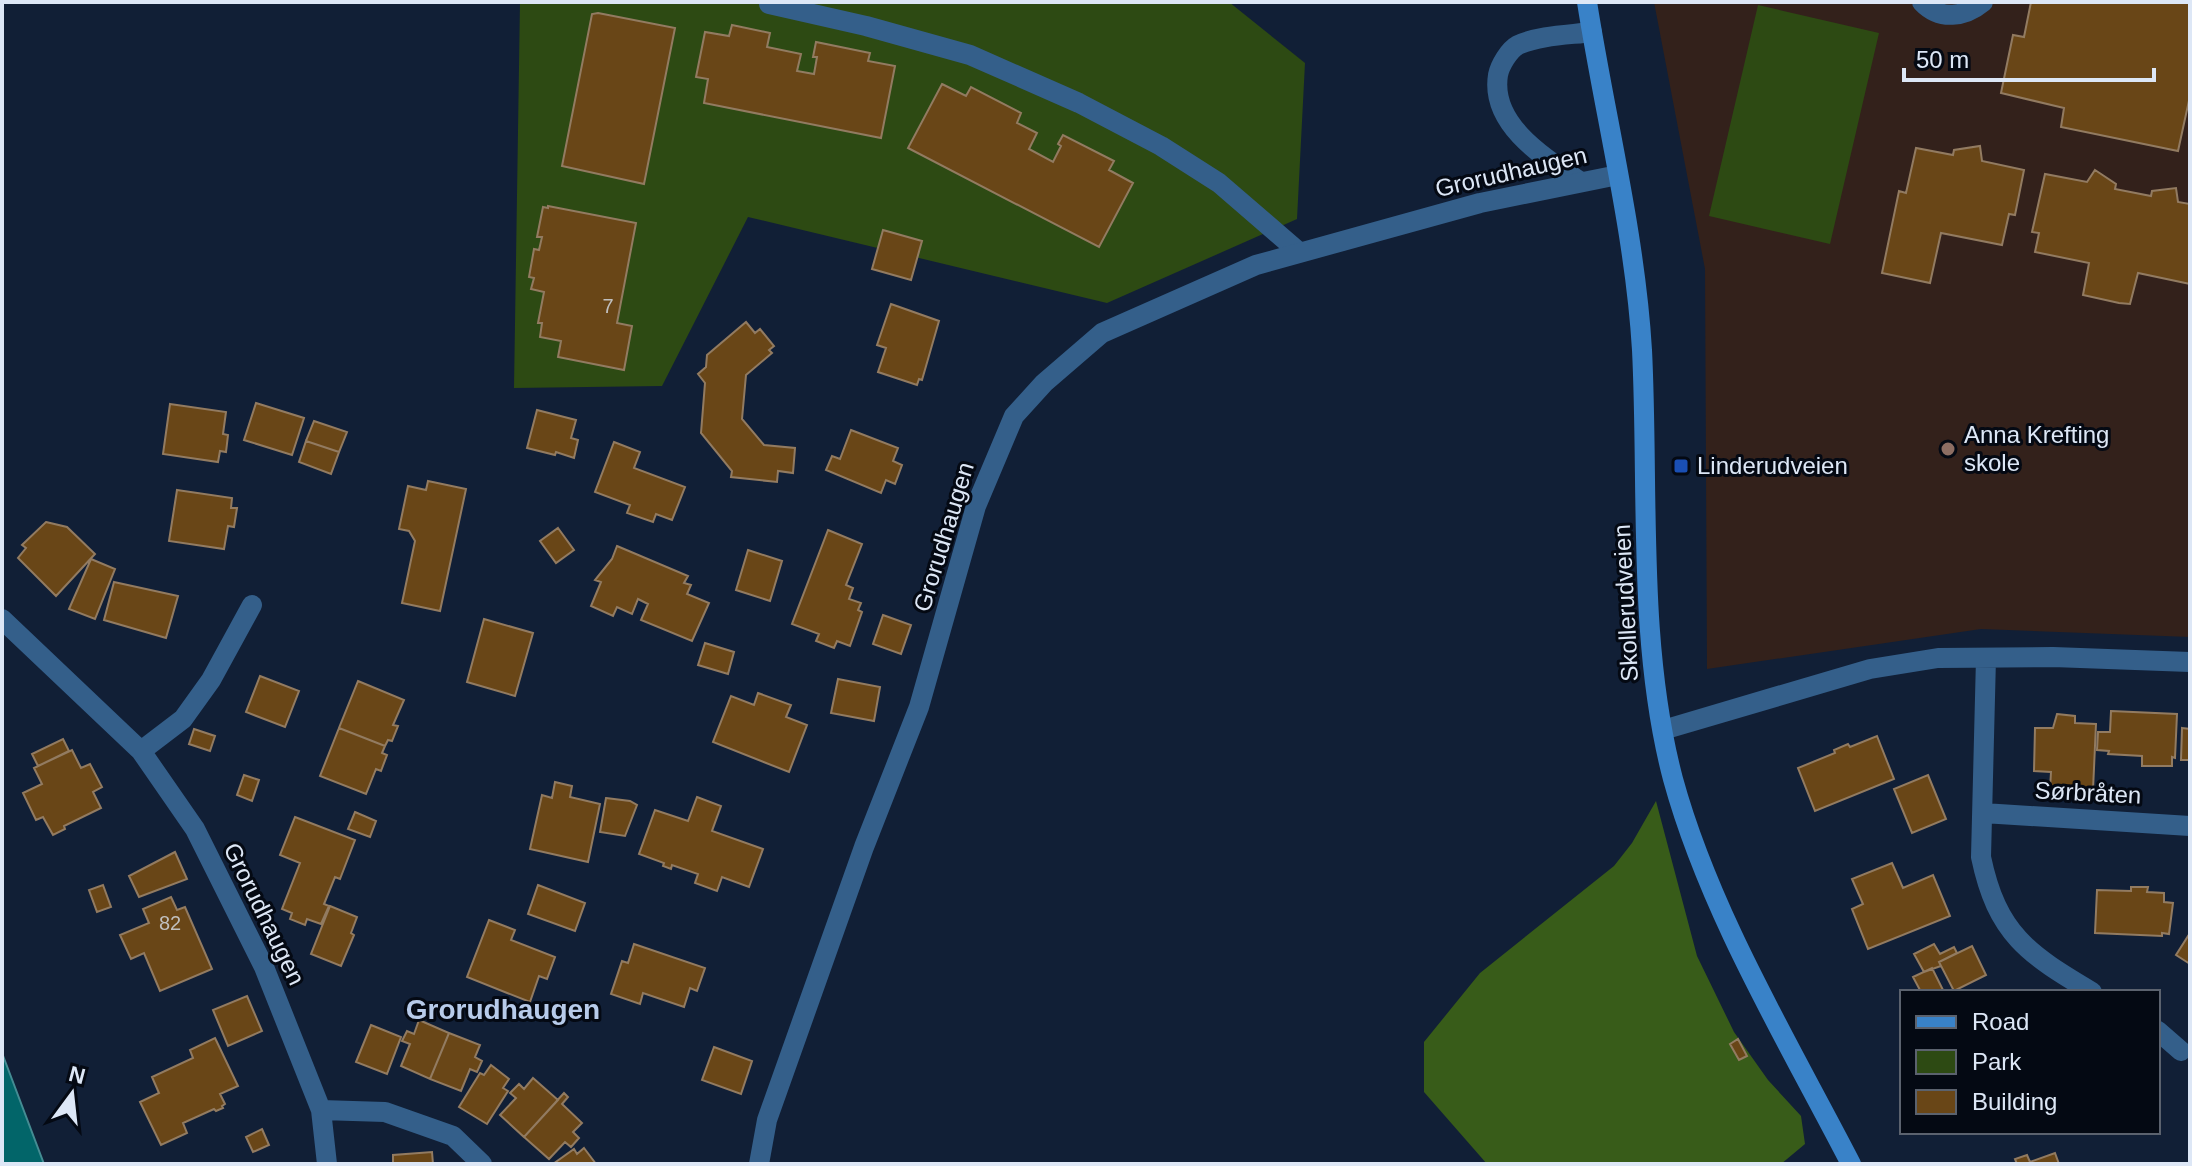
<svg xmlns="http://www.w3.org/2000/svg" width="2192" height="1166" font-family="Helvetica,sans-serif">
	<rect width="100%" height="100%" fill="#111f36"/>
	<path fill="#33211b" d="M 1654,2 L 2190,2 L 2190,637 L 1981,629 L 1707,669 L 1705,269 Z"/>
	<path fill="#2d4a13" d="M 520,2 L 1229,2 L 1305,63 L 1297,219 L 1107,303 L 748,217 L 662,386 L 514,388 Z
		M 1758,5 L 1879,33 L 1830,244 L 1709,216 Z"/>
	<path fill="#385c19" d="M 1656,801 L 1697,956 L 1734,1032 L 1768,1080 L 1801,1116 L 1805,1144 L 1781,1164 L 1487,1164 L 1424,1092 L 1424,1042 L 1480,973 L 1614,866 L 1632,843 Z"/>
	<path fill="#026569" stroke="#448c93" stroke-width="2" d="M 2,1053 L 44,1164 L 2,1164 Z"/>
	<path fill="#694617" stroke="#927b61" stroke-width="2" d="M 2031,2 L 2190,2 L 2190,96 L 2178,151 L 2061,127 L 2064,108 L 2001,93 L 2013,35 L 2024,37 Z
		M 598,13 L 675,28 L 644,184 L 562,166 L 592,14 Z
		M 732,25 L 770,33 L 767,47 L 801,54 L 797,71 L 814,74 L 817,57 L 813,57 L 816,42 L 870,53 L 868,61 L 895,66 L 881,138 L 704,103 L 708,79 L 696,77 L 705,32 L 729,36 Z
		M 942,84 L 966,96 L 971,87 L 1021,113 L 1017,123 L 1037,133 L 1029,149 L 1053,162 L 1061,146 L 1058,144 L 1063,135 L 1114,161 L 1109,170 L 1133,183 L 1099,247 L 908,148 Z
		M 1980,146 L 1982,161 L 2024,170 L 2015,215 L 2009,214 L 2002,245 L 1941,233 L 1930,283 L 1882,273 L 1899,191 L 1906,193 L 1916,148 L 1953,155 L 1954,150 Z
		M 2095,170 L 2116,184 L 2115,189 L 2151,196 L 2152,191 L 2176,188 L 2178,202 L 2190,204 L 2190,284 L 2138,273 L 2130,304 L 2119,303 L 2083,295 L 2089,263 L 2035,252 L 2039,233 L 2032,232 L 2045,174 L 2087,182 Z
		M 548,206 L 636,223 L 617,323 L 632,326 L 624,370 L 558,357 L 561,341 L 540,337 L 542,323 L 538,323 L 544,292 L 531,289 L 534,278 L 529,277 L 534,249 L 539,250 L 542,237 L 537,237 L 543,207 L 548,208 Z
		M 883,230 L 922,241 L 911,280 L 872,269 Z
		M 891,304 L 939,321 L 922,380 L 919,379 L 917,385 L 878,372 L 886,348 L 877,345 Z
		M 746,322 L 755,333 L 760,329 L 774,346 L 769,350 L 772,353 L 746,375 L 742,419 L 764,445 L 795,448 L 793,473 L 778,471 L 777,482 L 731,477 L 732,471 L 701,433 L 705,383 L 698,374 L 706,367 L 707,355 Z
		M 256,403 L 304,418 L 292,455 L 244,440 Z
		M 170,404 L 226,412 L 223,434 L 228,435 L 226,452 L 220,451 L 218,462 L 163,454 Z
		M 537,410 L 576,420 L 571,438 L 578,440 L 574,458 L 556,452 L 555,455 L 527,448 Z
		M 314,421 L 347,432 L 339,452 L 306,441 Z
		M 851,430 L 898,448 L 893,461 L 902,465 L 895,484 L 886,480 L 881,493 L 826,470 L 832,456 L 840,459 Z
		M 306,441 L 339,452 L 331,474 L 299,462 Z
		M 614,442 L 640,452 L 634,468 L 685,487 L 672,520 L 656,514 L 653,522 L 627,513 L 630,505 L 595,492 Z
		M 428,481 L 466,489 L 440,611 L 402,603 L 415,541 L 409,531 L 399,529 L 408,486 L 426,490 Z
		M 177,490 L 232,498 L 231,508 L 237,508 L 234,527 L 228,526 L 224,549 L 169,541 Z
		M 46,522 L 67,527 L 95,554 L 56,596 L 18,558 L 26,548 L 22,545 Z
		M 558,528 L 574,550 L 556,563 L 540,541 Z
		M 828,530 L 862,544 L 846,585 L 853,588 L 849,599 L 861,603 L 858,610 L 862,612 L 850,646 L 837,641 L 834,648 L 816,641 L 819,634 L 792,624 Z
		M 617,546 L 688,576 L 684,583 L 691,585 L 687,594 L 709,603 L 692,641 L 641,620 L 648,604 L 638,599 L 632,614 L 617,607 L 613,616 L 591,606 L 601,582 L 595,580 L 612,559 Z
		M 748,550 L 782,561 L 770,601 L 736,590 Z
		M 91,559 L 115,569 L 95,619 L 69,609 Z
		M 114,582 L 178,596 L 166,638 L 104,620 Z
		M 883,615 L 911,625 L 901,654 L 873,644 Z
		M 484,619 L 533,633 L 515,696 L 467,682 Z
		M 705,643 L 734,652 L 728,674 L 698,665 Z
		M 260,676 L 299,691 L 285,727 L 246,712 Z
		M 838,679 L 880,687 L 874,721 L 831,713 Z
		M 358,681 L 404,700 L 393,725 L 398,726 L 392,741 L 388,740 L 385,746 L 339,728 Z
		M 758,693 L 791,705 L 786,717 L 807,725 L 789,772 L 713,742 L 731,696 L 754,705 Z
		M 2111,711 L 2177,714 L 2175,758 L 2172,757 L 2172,766 L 2142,766 L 2142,756 L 2108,754 L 2109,751 L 2097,750 L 2098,732 L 2110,732 Z
		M 2057,714 L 2075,716 L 2075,723 L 2096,724 L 2093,790 L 2050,789 L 2051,772 L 2034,771 L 2035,728 L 2053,728 Z
		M 339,728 L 385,746 L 382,753 L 387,755 L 381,771 L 376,769 L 366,794 L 320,776 Z
		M 2182,728 L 2190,729 L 2190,760 L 2181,760 Z
		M 194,729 L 215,736 L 210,751 L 189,744 Z
		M 1877,736 L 1894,779 L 1815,811 L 1798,768 L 1835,753 L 1834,750 L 1848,744 L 1850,747 Z
		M 63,739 L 69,751 L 38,766 L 32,754 Z
		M 72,750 L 81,768 L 90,764 L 102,787 L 93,792 L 101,808 L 64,826 L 65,829 L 53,835 L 43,817 L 36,820 L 23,793 L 42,784 L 34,768 Z
		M 244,775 L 259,780 L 252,801 L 237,795 Z
		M 1928,775 L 1946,819 L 1912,833 L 1894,789 Z
		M 555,782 L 572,786 L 570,797 L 600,804 L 588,862 L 530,849 L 542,795 L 552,798 Z
		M 697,797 L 721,806 L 712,831 L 763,849 L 749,887 L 722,877 L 717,891 L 695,883 L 698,874 L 672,865 L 671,869 L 663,866 L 664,863 L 639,854 L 655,810 L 688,821 Z
		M 606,798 L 630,801 L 637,805 L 625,836 L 600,832 Z
		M 355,812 L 376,821 L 370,837 L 348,829 Z
		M 295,817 L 355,840 L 340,879 L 335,877 L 324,904 L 329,906 L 321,924 L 307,919 L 305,925 L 290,919 L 292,913 L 282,909 L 300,863 L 280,855 Z
		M 175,852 L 187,879 L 139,897 L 129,876 Z
		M 1892,863 L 1903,888 L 1933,875 L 1950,916 L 1868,949 L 1852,909 L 1863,904 L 1852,879 Z
		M 103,885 L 111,907 L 97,912 L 89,890 Z
		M 538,885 L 585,903 L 575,931 L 528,914 Z
		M 2131,887 L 2148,887 L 2147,892 L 2164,893 L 2164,902 L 2173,903 L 2169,934 L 2162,933 L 2162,936 L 2095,933 L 2097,890 L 2131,891 Z
		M 171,897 L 177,910 L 185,907 L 212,969 L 160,991 L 144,953 L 131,959 L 120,935 L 149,923 L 143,909 Z
		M 330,906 L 357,917 L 351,933 L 354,935 L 341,966 L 311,954 Z
		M 489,920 L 515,930 L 511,940 L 555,957 L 547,979 L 539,976 L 530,1002 L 467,977 Z
		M 2190,933 L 2190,964 L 2176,955 Z
		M 634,944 L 705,968 L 697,991 L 690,988 L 684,1007 L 643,993 L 640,1004 L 611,994 L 622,961 L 628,963 Z
		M 1934,944 L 1940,954 L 1954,947 L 1957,953 L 1939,962 L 1941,966 L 1924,972 L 1914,954 Z
		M 1972,946 L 1986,975 L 1954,991 L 1939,962 Z
		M 1932,968 L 1944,992 L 1921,992 L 1913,977 Z
		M 247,996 L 262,1031 L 228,1046 L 213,1010 Z
		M 419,1020 L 449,1033 L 430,1079 L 401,1066 L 410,1044 L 402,1041 L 407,1031 L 414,1034 Z
		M 371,1025 L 401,1037 L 387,1074 L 356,1062 Z
		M 449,1033 L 480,1045 L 475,1057 L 482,1061 L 477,1072 L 470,1069 L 461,1091 L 430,1079 Z
		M 215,1038 L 238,1086 L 220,1094 L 225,1104 L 222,1106 L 223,1108 L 216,1111 L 214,1109 L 183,1123 L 187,1133 L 161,1145 L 140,1102 L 159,1093 L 152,1077 L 193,1058 L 190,1050 Z
		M 1738,1039 L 1747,1056 L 1739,1060 L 1730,1044 Z
		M 714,1047 L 752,1061 L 741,1094 L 702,1080 Z
		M 491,1065 L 509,1079 L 503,1088 L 508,1091 L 487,1124 L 459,1107 L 480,1073 L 484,1075 Z
		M 533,1078 L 558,1100 L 524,1137 L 500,1115 L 516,1098 L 510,1093 L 519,1084 L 524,1089 Z
		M 564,1093 L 568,1097 L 562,1104 L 582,1123 L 573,1132 L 579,1138 L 571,1147 L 565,1142 L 549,1159 L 524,1137 Z
		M 262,1129 L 269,1145 L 253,1152 L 246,1137 Z
		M 584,1148 L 596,1164 L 553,1164 L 574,1149 L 577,1154 Z
		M 432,1152 L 433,1164 L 393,1164 L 393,1155 Z
		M 2055,1153 L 2059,1164 L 2017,1164 L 2015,1159 L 2027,1155 L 2030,1162 Z"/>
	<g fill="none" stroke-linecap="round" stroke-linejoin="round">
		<path stroke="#345f8a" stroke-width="20" d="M 1922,2 C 1940,21 1965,17 1983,2
			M 769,4 L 866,26 L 970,55 L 1079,103 L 1161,146 L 1219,183 L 1299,252
			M 1581,182 C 1545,158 1490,125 1498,75 C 1500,65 1509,50 1518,45 C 1540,35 1569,35 1592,32"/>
		<path stroke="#345f8a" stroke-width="20" d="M 2,619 L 141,751 L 195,829 L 264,967 L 321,1110 L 327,1164
			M 1986,658 L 1981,857 C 1997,934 2028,954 2092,992
			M 1663,730 L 1870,669 L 1938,658 L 2053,657 L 2190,662
			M 141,751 L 183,719 L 211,680 L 252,605
			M 1983,813 L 2190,826
			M 2158,1031 L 2181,1051
			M 321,1110 L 385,1112 L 453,1136 L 482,1164
			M 759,1164 L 767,1120 L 864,847 L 919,707 L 976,506 L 1014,416 L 1044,383 L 1102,333 L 1256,265 L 1480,203 L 1618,175"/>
		<path stroke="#3982c8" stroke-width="20" d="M 1587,2 C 1605,117 1635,233 1642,350 C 1649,489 1637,643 1673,779 C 1709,911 1788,1042 1851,1164"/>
	</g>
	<circle fill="#8d6e63" stroke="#040913" stroke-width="3" cx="1948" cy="449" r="8"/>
	<rect fill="#1a4fb4" stroke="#040913" stroke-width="3" x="1673" y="458" width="16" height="16" rx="4"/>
	<g text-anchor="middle" stroke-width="6" stroke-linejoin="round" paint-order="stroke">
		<g font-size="20" fill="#c0bfbe">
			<text x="608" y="313">7</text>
			<text x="170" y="930">82</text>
		</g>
		<g font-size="24" fill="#dde7f6" stroke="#040913">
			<text transform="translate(1511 172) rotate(-13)" y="8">Grorudhaugen</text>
			<text transform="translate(944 537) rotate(-73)" y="8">Grorudhaugen</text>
			<text transform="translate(1626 603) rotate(-93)" y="8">Skollerudveien</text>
			<text transform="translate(2088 793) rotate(3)" y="8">Sørbråten</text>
			<text transform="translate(264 914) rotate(64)" y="8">Grorudhaugen</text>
		</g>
		<g font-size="24" fill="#dde7f6" stroke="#040913" text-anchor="start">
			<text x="1964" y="443">Anna Krefting<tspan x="1964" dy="28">skole</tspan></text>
			<text x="1697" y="474">Linderudveien</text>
		</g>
		<g font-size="28" font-weight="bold" fill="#b7cbea" stroke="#040913">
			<text x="503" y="1019">Grorudhaugen</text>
		</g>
	</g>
	<rect width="2192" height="1166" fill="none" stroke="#dde7f6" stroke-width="8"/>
	<rect x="1900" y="990" width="260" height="144" fill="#040913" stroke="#5b626e" stroke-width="2"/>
	<rect x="1916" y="1016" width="40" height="12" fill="#3982c8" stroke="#5b626e" stroke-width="2"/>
	<text x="1972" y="1030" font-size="24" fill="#dde7f6">Road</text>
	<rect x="1916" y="1050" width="40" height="24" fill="#2d4a13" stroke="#5b626e" stroke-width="2"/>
	<text x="1972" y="1070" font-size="24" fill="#dde7f6">Park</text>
	<rect x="1916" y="1090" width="40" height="24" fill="#694617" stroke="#5b626e" stroke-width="2"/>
	<text x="1972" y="1110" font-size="24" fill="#dde7f6">Building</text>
	<g transform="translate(72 1094) rotate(15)" stroke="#040913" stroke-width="6" paint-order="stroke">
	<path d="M0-6L14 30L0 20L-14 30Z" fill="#dde7f6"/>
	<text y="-12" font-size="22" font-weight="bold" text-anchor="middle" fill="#dde7f6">N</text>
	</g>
	<path d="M1904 68v12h250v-12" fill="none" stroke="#dde7f6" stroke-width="4"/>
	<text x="1916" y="68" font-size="24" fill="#dde7f6" stroke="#040913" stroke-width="6" paint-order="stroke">50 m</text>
</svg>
